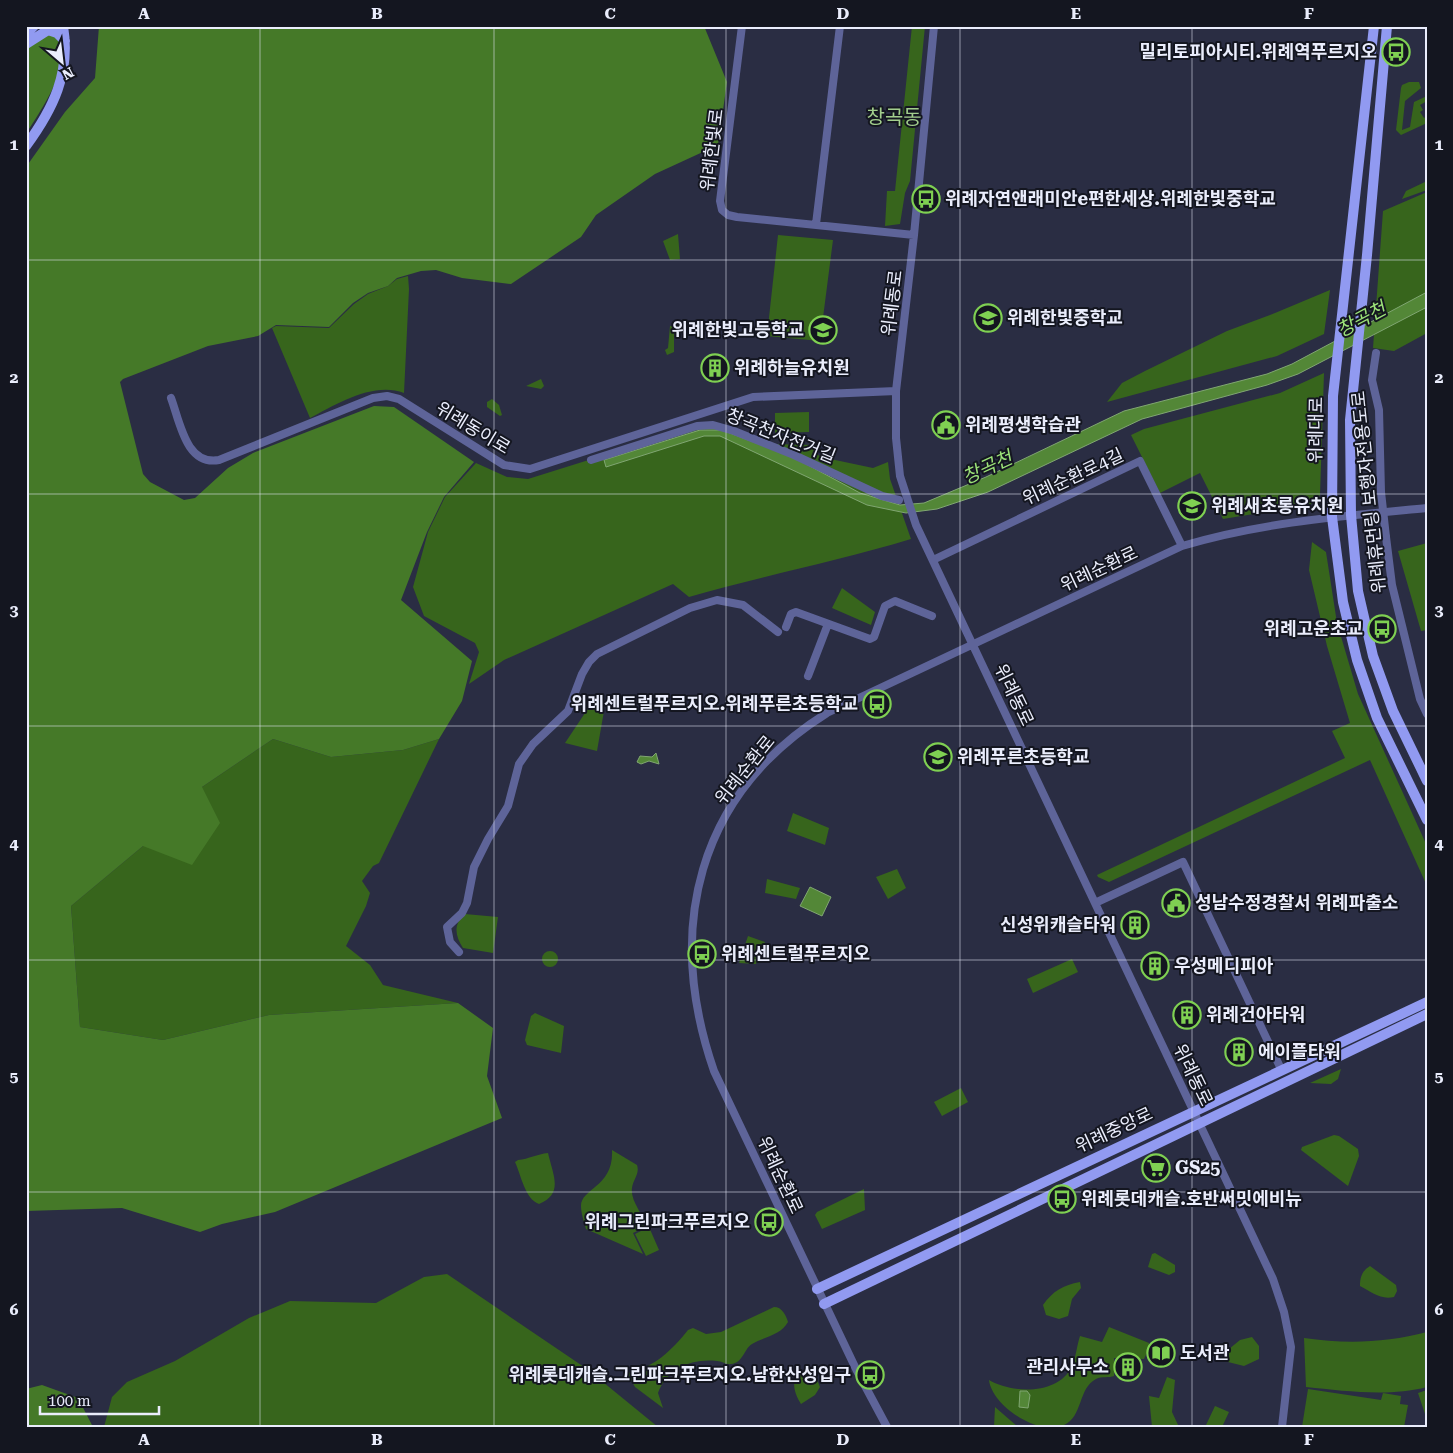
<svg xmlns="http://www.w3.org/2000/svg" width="1453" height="1453" font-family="'Roboto Serif','Noto Sans KR',serif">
	<rect width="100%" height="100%" fill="#2a2d43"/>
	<path fill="#37651c" d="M 912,26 L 925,26 L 910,181 L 905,193 L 900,224 L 885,226 L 887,191 L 895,191 Z
		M 1409,82 L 1419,82 L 1421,88 L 1405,101 L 1402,130 L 1410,127 L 1414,102 L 1427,96 L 1427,101 L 1420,105 L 1423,110 L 1420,112 L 1424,118 L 1427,116 L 1427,123 L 1401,135 L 1396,130 L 1401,88 L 1402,85 Z
		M 1427,181 L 1427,190 L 1402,199 L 1406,191 Z
		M 1427,192 L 1427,333 L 1394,351 L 1373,348 L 1383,211 Z
		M 678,234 L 680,259 L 670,260 L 663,241 Z
		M 778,235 L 833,240 L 820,341 L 767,336 Z
		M 408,276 L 409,289 L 404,393 C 374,381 336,404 310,418 L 272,328 L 276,326 L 329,328 L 354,304 L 368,294 L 388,286 L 397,279 Z
		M 1330,290 L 1324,334 L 1277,356 L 1107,402 L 1122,383 L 1145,371 L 1227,331 L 1275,313 Z
		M 670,326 L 674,326 L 674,352 L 667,355 L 665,350 L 668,348 Z
		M 1324,373 L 1320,495 L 1310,505 L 1223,519 L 1200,473 L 1160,493 L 1131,435 L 1144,429 L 1280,393 Z
		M 541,379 L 544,386 L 541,389 L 526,386 Z
		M 492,399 L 499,405 L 502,415 L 500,416 L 487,407 L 487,402 Z
		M 809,412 L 809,432 L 775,433 L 775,413 Z
		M 710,422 L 738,429 L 770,444 L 816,445 L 817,454 L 821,457 L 873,468 L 888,462 L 890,479 L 911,539 C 838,561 762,576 689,597 L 673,584 L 504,660 L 469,684 L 479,652 L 475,643 L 424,616 L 413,587 L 428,532 L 445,497 L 476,463 L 507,477 L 528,479 Z
		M 1312,542 L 1326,552 L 1337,623 L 1358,694 L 1427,846 L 1427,886 L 1370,760 L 1109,882 L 1098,877 L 1097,875 L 1345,758 L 1332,731 L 1350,723 L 1327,646 L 1309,570 Z
		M 1427,543 L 1427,630 L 1421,631 L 1398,551 Z
		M 842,588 L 875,612 L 871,625 L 832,608 Z
		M 593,701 L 604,711 L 597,751 L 565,743 Z
		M 273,739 L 331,757 L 403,750 L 439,739 L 379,863 L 373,866 L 362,881 L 370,893 L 366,906 L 346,946 L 370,965 L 383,985 L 458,1003 L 269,1015 L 163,1040 L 80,1027 L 71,906 L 143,846 L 202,787 Z
		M 793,813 L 829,828 L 825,845 L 787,831 Z
		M 897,869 L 906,888 L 888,899 L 876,877 Z
		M 767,879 L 800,888 L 796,899 L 765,893 Z
		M 465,914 L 498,917 L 493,953 L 463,948 C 455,936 453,924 465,914 Z
		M 748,936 L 765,942 L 756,964 L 739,963 Z
		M542 959a8 8 0 1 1 16 0a8 8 0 1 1-16 0Z
		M 1072,959 L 1078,972 L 1033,993 L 1027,979 Z
		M 535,1013 L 564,1026 L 561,1053 L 527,1045 L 525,1040 L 531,1016 Z
		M 1341,1069 L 1338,1079 L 1331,1084 L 1310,1083 Z
		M 961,1088 L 968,1102 L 942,1116 L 934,1102 Z
		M 1334,1135 L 1339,1136 L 1358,1149 L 1359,1156 L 1348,1186 L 1301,1150 L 1302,1147 Z
		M 612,1150 L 637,1165 C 640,1174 633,1179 632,1188 C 630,1200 643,1216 648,1226 L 633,1233 L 643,1254 L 586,1229 C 584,1222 581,1213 581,1206 C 581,1188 614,1187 612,1150 Z
		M 548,1153 C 553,1175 564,1194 539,1204 C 525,1199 521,1175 515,1162 L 518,1160 C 529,1159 537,1154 548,1153 Z
		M 864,1189 L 865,1210 L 822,1229 L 815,1215 L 817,1212 Z
		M 649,1227 L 659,1250 L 646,1256 L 635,1234 Z
		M 1155,1253 L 1175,1265 L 1175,1272 L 1169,1275 L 1148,1267 L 1152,1254 Z
		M 1370,1266 L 1396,1285 L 1397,1291 L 1394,1297 C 1380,1300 1372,1292 1360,1286 C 1360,1277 1362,1271 1370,1266 Z
		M 447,1274 L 587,1369 L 658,1427 L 104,1427 L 112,1397 L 127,1382 L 175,1361 L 249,1318 L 290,1301 L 376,1303 L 424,1277 Z
		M 1080,1282 L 1081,1288 L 1072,1299 L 1068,1316 L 1059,1319 L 1046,1315 L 1043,1305 C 1053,1291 1063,1285 1080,1282 Z
		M 774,1307 C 782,1307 786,1315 788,1322 C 781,1335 764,1337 752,1344 C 744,1349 743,1363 731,1364 C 726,1365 722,1361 717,1361 C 691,1358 667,1369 658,1393 L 663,1408 L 635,1387 L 627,1373 C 654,1368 672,1350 688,1330 L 693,1328 L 706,1334 L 721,1332 Z
		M 1109,1327 L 1149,1343 L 1149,1348 L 1144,1359 L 1114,1358 L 1114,1376 C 1109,1378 1102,1376 1096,1379 C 1078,1388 1083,1417 1064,1425 C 1039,1437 992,1406 989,1380 C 1013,1394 1059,1395 1072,1366 C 1076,1357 1077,1345 1080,1336 L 1102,1342 Z
		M 1427,1332 L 1427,1387 C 1389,1397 1345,1391 1306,1387 L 1304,1338 C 1345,1344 1386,1343 1427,1332 Z
		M 1252,1337 L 1259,1346 L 1259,1359 L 1244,1366 L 1228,1362 L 1229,1349 L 1240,1340 Z
		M 810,1369 L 814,1372 L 820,1387 L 815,1395 L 801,1404 C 792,1390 789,1373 810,1369 Z
		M 1167,1377 L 1175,1380 L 1172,1412 L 1179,1427 L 1152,1427 L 1149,1396 L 1159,1398 Z
		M 1308,1389 L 1381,1400 L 1383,1393 L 1401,1396 L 1400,1404 L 1408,1405 L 1404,1427 L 1302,1427 Z
		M 1427,1390 L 1427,1420 L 1418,1393 Z
		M 1215,1406 L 1229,1412 L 1222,1427 L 1206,1425 Z
		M 995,1407 L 1018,1427 L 994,1427 Z"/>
	<path fill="#457928" d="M 99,26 L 704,26 L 727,82 L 718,145 L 655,174 L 596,215 L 581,237 L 511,284 L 462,278 L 436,270 L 421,271 L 397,278 L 388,286 L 368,293 L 353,303 L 329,327 L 276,325 L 258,336 L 208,346 L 123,379 L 120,382 L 143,474 L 150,482 L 184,500 L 195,498 L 228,468 L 253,453 L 374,406 L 394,407 L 474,462 L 444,497 L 427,532 L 401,600 L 472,661 L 462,701 L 439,739 L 403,750 L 331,757 L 273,739 L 202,787 L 220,823 L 192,865 L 143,846 L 71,906 L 80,1027 L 163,1040 L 269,1015 L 458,1003 L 493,1028 L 487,1076 L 502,1118 L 275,1212 L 222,1224 L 200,1232 L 122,1208 L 26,1211 L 26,167 L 65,112 L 95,78 Z
		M 53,31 C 55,36 61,43 62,49 C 65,76 40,112 26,134 L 26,44 Z
		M 42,1385 L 78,1398 L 93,1427 L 26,1427 L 26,1389 Z"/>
	<path fill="#538737" stroke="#80a672" d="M 1427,292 L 1427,307 L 1298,374 L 1267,385 L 1142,419 L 988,492 L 937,509 L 906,513 L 867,505 L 720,436 L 704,436 L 606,467 L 604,460 L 700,430 L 722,430 L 793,457 L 860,493 L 900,505 L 924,503 L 986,477 L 1124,411 L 1267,374 L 1292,364 Z
		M 656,753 L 659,764 L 649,761 L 641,764 L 637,762 L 640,756 L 652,757 Z
		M 810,887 L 831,897 L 822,916 L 800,906 Z
		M 1020,1391 L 1027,1391 L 1030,1395 L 1028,1408 L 1019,1407 Z"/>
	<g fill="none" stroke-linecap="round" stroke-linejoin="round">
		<path stroke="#5e6499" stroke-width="8" d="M 742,26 L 720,201 L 722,210 L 728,215 L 737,217 L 914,235
			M 934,26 L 914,235 L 896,391 L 896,438 L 900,476 L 916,525 L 1273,1279 L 1284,1312 L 1291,1347 L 1282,1427
			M 816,224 L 840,26
			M 1376,353 L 1372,380 L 1379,410 L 1381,492
			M 171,398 C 180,422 186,466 219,460 L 373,398 L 387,396 L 399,399 L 504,465 L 530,469 L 753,397 L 896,391
			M 591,460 L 697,426 L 713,425 L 734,431 L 794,455 L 882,496 L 899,500
			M 1386,537 L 1392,585 L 1420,699 L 1427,714
			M 933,560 L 1140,461 L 1182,546
			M 786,627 L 791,614 L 796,612 L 870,639 L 874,637 L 885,606 L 895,601 L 932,616
			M 808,676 L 828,624
			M 1095,903 L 1183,862 L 1281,1069
			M 459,952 L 450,942 L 447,927 L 462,913 L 467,903 L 474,867 L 488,839 L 508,806 L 519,764 L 533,744 L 568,711 L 582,674 L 589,662 L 597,654 L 690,608 L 717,600 L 743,605 L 778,632
			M 887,1427 L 856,1369 L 714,1071 C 665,929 696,795 827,713 L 1182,546 C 1262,522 1344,516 1427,508"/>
		<path stroke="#919af1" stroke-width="10" d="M 1374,26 L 1333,396 L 1332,517 L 1343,602 L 1357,660 L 1377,718 L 1427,820
			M 1387,26 L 1367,255 L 1350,420 L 1351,515 L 1358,591 L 1373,656 L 1393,711 L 1427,781
			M 26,34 L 34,26
			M 26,44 L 48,30 L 57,33 L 65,41
			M 26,146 C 53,109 71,73 63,26
			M 817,1289 L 1427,1002
			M 824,1304 L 1427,1014"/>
		<path stroke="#5e6499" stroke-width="8" d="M 1381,492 L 1386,537"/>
	</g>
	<path fill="none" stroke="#eaedfc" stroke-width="1" stroke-opacity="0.55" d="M 260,26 L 260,1427M 494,26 L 494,1427M 726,26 L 726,1427M 960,26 L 960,1427M 1192,26 L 1192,1427M 26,260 L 1427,260M 26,494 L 1427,494M 26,726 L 1427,726M 26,960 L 1427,960M 26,1192 L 1427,1192"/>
	<defs>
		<g id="bus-ring" transform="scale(1.4375)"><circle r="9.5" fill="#141620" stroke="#7fd052" stroke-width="1.5"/><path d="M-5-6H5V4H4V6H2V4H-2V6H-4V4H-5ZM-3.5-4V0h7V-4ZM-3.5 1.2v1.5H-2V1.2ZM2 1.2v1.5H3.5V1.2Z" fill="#7fd052"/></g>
		<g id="school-ring" transform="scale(1.4375)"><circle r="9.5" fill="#141620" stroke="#7fd052" stroke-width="1.5"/><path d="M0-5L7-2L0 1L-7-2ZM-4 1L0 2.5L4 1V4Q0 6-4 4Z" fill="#7fd052"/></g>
		<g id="building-ring" transform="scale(1.4375)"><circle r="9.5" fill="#141620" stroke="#7fd052" stroke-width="1.5"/><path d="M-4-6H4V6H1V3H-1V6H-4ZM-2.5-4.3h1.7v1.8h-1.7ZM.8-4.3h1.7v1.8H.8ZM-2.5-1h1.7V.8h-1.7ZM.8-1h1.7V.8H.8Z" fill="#7fd052"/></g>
		<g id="civic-ring" transform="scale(1.4375)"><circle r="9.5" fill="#141620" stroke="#7fd052" stroke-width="1.5"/><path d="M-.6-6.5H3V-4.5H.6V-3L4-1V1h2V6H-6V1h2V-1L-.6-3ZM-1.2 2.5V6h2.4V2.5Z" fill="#7fd052"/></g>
		<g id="supermarket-ring" transform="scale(1.4375)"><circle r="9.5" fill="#141620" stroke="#7fd052" stroke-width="1.5"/><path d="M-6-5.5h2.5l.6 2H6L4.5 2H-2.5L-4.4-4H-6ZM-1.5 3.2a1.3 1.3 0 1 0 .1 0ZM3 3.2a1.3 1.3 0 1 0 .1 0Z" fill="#7fd052"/></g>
		<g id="library-ring" transform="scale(1.4375)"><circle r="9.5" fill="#141620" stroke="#7fd052" stroke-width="1.5"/><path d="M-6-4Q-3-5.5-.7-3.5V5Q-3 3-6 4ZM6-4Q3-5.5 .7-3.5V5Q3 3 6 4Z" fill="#7fd052"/></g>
	</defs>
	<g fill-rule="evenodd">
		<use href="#bus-ring" x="1396" y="52"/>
		<use href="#bus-ring" x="926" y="199"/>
		<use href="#school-ring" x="988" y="318"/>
		<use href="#school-ring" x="823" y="330"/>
		<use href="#building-ring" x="715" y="368"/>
		<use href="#civic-ring" x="946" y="425"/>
		<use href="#school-ring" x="1192" y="506"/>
		<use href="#bus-ring" x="1382" y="629"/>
		<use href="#bus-ring" x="877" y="704"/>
		<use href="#school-ring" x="938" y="757"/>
		<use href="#civic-ring" x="1176" y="903"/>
		<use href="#building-ring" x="1135" y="925"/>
		<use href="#bus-ring" x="702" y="954"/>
		<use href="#building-ring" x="1155" y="966"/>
		<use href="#building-ring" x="1187" y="1015"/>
		<use href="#building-ring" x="1239" y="1052"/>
		<use href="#supermarket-ring" x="1156" y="1168"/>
		<use href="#bus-ring" x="1062" y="1199"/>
		<use href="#bus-ring" x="769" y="1222"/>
		<use href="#library-ring" x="1161" y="1353"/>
		<use href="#building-ring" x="1128" y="1367"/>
		<use href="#bus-ring" x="870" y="1375"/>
	</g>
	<g text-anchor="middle" stroke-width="4" stroke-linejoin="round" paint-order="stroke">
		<g font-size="18" font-weight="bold" fill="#eaedfc" stroke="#141620" text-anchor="start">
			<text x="1377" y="58" text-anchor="end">밀리토피아시티.위례역푸르지오</text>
			<text x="945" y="205">위례자연앤래미안e편한세상.위례한빛중학교</text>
			<text x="1007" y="324">위례한빛중학교</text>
			<text x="804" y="336" text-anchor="end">위례한빛고등학교</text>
			<text x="734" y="374">위례하늘유치원</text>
			<text x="965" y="431">위례평생학습관</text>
			<text x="1211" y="512">위례새초롱유치원</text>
			<text x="1363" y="635" text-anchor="end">위례고운초교</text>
			<text x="858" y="710" text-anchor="end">위례센트럴푸르지오.위례푸른초등학교</text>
			<text x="957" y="763">위례푸른초등학교</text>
			<text x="1195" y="909">성남수정경찰서 위례파출소</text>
			<text x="1116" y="931" text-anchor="end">신성위캐슬타워</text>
			<text x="721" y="960">위례센트럴푸르지오</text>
			<text x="1174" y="972">우성메디피아</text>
			<text x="1206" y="1021">위례건아타워</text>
			<text x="1258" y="1058">에이플타워</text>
			<text x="1175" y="1174">GS25</text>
			<text x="1081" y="1205">위례롯데캐슬.호반써밋에비뉴</text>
			<text x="750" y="1228" text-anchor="end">위례그린파크푸르지오</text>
			<text x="1180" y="1359">도서관</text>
			<text x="1109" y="1373" text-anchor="end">관리사무소</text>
			<text x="851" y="1381" text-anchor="end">위례롯데캐슬.그린파크푸르지오.남한산성입구</text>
		</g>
		<g font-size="18" fill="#eaedfc" stroke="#141620">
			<text transform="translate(712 150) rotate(-83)" y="6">위례한빛로</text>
			<text transform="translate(892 303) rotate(-83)" y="6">위례동로</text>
			<text transform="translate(473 428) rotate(31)" y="6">위례동이로</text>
			<text transform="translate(1316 430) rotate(-89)" y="6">위례대로</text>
			<text transform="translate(781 436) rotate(22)" y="6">창곡천자전거길</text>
			<text transform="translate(1073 477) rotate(-25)" y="6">위례순환로4길</text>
			<text transform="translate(1369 492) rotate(-96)" y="6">위례휴먼링 보행자전용도로</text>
			<text transform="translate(1099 569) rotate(-25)" y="6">위례순환로</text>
			<text transform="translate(1014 695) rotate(64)" y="6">위례동로</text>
			<text transform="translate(745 770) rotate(-51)" y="6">위례순환로</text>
			<text transform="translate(1193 1075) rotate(64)" y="6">위례동로</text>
			<text transform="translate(1114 1130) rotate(-25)" y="6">위례중앙로</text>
			<text transform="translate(780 1175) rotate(65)" y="6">위례순환로</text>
		</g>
		<g font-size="19" font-style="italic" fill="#9ce279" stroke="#141620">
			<text transform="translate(1361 319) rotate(-28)" y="7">창곡천</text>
			<text transform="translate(987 467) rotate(-25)" y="7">창곡천</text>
		</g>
		<g font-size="20" fill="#a2ce8d" stroke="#141620">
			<text x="894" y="124">창곡동</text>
		</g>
	</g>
	<rect width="1453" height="1453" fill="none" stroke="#141620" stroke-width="55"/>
	<g transform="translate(62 62) rotate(152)" stroke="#141620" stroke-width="4" paint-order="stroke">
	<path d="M0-4L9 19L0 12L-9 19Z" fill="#eaedfc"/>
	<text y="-8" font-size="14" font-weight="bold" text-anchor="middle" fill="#eaedfc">N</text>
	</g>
	<path d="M40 1406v8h119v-8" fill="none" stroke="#eaedfc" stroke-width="2.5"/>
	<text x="48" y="1406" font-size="15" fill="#eaedfc" stroke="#141620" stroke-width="4" paint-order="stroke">100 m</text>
	<rect x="28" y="28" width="1398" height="1398" fill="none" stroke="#eaedfc" stroke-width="2"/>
	<g font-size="16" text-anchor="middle" font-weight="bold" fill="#eaedfc">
		<text x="144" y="19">A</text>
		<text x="377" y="19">B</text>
		<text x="610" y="19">C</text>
		<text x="843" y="19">D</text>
		<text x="1076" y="19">E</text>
		<text x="1309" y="19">F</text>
		<text x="14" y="150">1</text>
		<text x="1439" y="150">1</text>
		<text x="14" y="383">2</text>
		<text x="1439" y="383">2</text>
		<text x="14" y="616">3</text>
		<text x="1439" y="616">3</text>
		<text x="14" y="849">4</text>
		<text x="1439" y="849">4</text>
		<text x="14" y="1082">5</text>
		<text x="1439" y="1082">5</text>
		<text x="14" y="1315">6</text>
		<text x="1439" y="1315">6</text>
		<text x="144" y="1445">A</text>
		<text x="377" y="1445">B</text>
		<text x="610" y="1445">C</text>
		<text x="843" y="1445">D</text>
		<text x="1076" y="1445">E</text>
		<text x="1309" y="1445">F</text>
	</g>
</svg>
